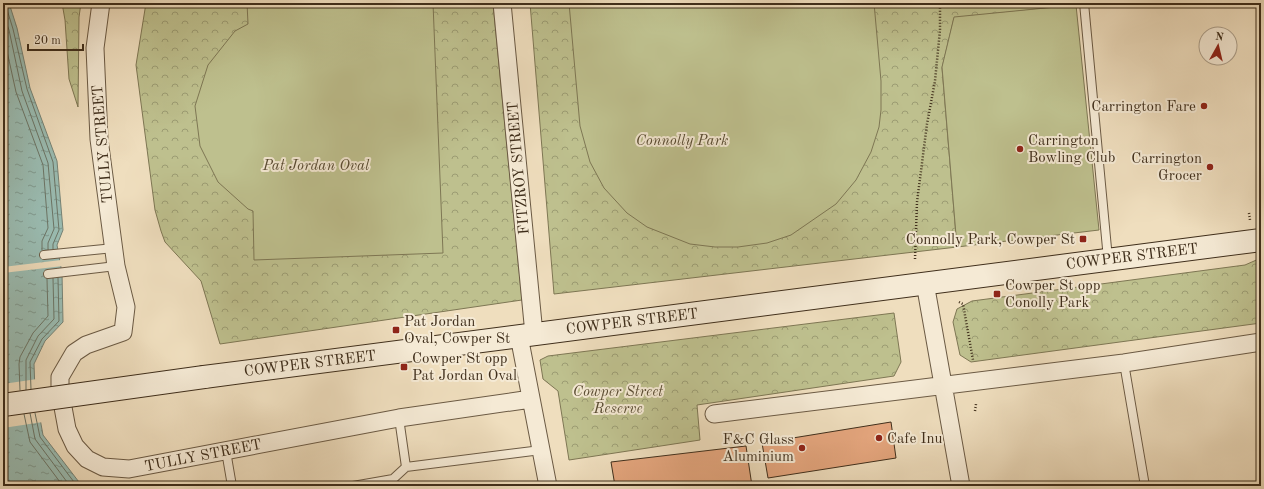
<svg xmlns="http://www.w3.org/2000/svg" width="1264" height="489" font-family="'Old Standard TT',serif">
	<defs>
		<pattern id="park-crowns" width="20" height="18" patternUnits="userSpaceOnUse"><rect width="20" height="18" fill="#bec08e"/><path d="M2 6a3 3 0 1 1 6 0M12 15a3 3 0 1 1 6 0" fill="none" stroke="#9c9c73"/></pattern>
		<pattern id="water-ripples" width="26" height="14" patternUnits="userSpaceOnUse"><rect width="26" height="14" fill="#9abcb2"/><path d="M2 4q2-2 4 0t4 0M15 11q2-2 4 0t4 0" fill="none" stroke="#7f9990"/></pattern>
	</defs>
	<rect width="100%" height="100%" fill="#efdebe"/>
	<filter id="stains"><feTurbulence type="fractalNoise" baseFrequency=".005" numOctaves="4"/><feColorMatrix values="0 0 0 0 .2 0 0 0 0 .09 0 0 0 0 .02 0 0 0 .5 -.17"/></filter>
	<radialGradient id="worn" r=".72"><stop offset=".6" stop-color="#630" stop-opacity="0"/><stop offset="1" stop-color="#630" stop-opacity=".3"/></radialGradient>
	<path fill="url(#park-crowns)" stroke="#7e7754" d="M 62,3 L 81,3 L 79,17 L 78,107 L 69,79 L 65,20 Z
		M 146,3 L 493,3 L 522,300 L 220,344 L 201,281 L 165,242 L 161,231 L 155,210 L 136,65 Z
		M 530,3 L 1076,3 L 1076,5 L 954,18 L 942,68 L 957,247 L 554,294 Z
		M 1261,258 L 1261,323 L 971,362 L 960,355 L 953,322 L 957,309 L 972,301 L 1245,265 Z
		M 894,313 L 901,362 L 894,376 L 697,405 L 700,440 L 569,460 L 558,391 L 543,379 L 540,360 L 548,356 Z"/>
	<path fill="#bec08e" stroke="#7e7754" d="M 247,3 L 433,3 L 443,253 L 254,260 L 253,211 L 248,209 L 218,182 L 200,146 L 195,106 L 208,65 L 235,31 L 248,24 Z
		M 569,3 L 874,3 L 881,81 L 881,110 L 879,127 L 871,152 L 856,180 L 836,204 L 791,235 L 767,243 L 738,247 L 715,247 L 690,244 L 647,227 L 627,213 L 604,188 L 590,162 L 580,126 Z
		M 1076,5 L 1099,230 L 957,247 L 942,67 L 954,17 Z"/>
	<path fill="url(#water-ripples)" stroke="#768376" d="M 3,3 L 9,3 L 17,28 L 30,88 L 57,161 L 63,230 L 57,245 L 62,273 L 63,322 L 45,341 L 34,364 L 35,391 L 43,435 L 82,486 L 3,486 Z"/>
	<path fill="#efdebe" d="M 61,260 L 63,266 L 3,273 L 3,267 Z
		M 37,379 L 37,391 L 43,422 L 3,428 L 3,384 Z"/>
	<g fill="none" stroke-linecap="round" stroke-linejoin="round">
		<path stroke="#6c7566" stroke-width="1" d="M 5,3 L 13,29 L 27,89 L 53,162 L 59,230 L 53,244 L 53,249
			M 3,14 L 9,30 L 22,91 L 48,163 L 54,229 L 48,243 L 48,250
			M 3,33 L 16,92 L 43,165 L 48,228 L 42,241 L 42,250
			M 31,389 L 30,362 L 42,339 L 59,321 L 58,278
			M 20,390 L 19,364 L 20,357 L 33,333 L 48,316 L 47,279
			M 26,390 L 26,360 L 38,336 L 54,319 L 53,278
			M 30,413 L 35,439 L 70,486
			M 35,413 L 40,437 L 77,486
			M 24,414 L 30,442 L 63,486"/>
	</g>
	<path fill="#e5a67e" stroke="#3f2e1b" d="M 891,422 L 896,458 L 768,478 L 762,443 Z
		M 746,446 L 752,486 L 615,486 L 611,462 Z"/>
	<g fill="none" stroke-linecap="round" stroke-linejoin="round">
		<g stroke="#6b5a44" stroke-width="10">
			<path id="lane" d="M 1084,3 L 1108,259
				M 44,255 L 114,248
				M 48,274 L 116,266
				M 1124,363 L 1145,486
				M 226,451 L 232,486
				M 406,467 L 541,450
				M 353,486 L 393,479 L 406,467 L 399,418"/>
		</g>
		<g stroke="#6b5a44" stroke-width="19">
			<path id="street" d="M 101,3 L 95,48 L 99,139 L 116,266 L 126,307 L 123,332 L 86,345 L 74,353 L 60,377 L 60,391 L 67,429 L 75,446 L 87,459 L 103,467 L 129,469 L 399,418 L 531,399
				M 502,3 L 534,334
				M 925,283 L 961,486
				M 519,336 L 548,486
				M 714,414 L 1124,363 L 1261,342"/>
		</g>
		<g stroke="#3f2e1b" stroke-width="24">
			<path id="secondary" d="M 204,377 L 1261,240"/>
		</g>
		<path stroke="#3f2e1b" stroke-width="2.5" stroke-dasharray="1 2" stroke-linecap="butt" d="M 1249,213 L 1250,220
			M 915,259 L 917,202 L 927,124 L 935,81 L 940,30 L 940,3
			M 959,302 L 963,304 L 973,360
			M 975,411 L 976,404"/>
		<use href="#lane" stroke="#f5ead5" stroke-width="8"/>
		<use href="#street" stroke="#f5ead5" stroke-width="17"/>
		<use href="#secondary" stroke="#f5ead5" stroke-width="22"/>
		<g stroke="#3f2e1b" stroke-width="24" stroke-linecap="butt">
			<path id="secondary-bridge" d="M 3,405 L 204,377"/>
		</g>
		<use href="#secondary-bridge" stroke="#f5ead5" stroke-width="22"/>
	</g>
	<g fill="#8f2418" stroke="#f5ead5" stroke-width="1.5">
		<circle cx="1204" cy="106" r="4"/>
		<circle cx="1020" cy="149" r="4"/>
		<circle cx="1210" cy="167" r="4"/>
		<rect x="1079" y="235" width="8" height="8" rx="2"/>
		<rect x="993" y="290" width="8" height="8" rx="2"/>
		<rect x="392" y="326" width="8" height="8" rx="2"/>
		<rect x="400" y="363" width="8" height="8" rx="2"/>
		<circle cx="879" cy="438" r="4"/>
		<circle cx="802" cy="448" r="4"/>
	</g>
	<g text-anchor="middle" stroke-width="4" stroke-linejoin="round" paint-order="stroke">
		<g font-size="15" fill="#3f2e1b" stroke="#f5ead5" text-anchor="start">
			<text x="1196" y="111" text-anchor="end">Carrington Fare</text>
			<text x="1028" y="145">Carrington<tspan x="1028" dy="17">Bowling Club</tspan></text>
			<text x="1202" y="163" text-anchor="end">Carrington<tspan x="1202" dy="17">Grocer</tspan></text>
			<text x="1075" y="244" text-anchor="end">Connolly Park, Cowper St</text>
			<text x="1005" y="290">Cowper St opp<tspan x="1005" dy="17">Conolly Park</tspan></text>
			<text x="404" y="326">Pat Jordan<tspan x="404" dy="17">Oval, Cowper St</tspan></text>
			<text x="412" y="363">Cowper St opp<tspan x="412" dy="17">Pat Jordan Oval</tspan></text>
			<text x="887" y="443">Cafe Inu</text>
			<text x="794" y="444" text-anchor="end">F&amp;C Glass<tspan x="794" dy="17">Aluminium</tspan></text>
		</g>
		<g font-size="15" font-style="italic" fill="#584b32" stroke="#f5ead5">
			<text x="682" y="145">Connolly Park</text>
			<text x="316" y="170">Pat Jordan Oval</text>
			<text x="618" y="396">Cowper Street<tspan x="618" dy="17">Reserve</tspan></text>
		</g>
		<g font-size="15" fill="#3f2e1b" stroke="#f5ead5">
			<text transform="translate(102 144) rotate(-95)" y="5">TULLY STREET</text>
			<text transform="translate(518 168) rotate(-95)" y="5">FITZROY STREET</text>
			<text transform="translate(1132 256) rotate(-7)" y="5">COWPER STREET</text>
			<text transform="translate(632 321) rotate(-7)" y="5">COWPER STREET</text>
			<text transform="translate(310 363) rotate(-7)" y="5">COWPER STREET</text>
			<text transform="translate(203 455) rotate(-11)" y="5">TULLY STREET</text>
		</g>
	</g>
	<rect width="1264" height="489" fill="none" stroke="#efdebe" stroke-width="16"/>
	<rect x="4" y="4" width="1256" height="481" fill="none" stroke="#3f2e1b" stroke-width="2"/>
	<rect x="8" y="8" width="1248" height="473" fill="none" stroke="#3f2e1b"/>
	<g transform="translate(1218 46) rotate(8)"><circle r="19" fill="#f5ead5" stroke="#ac9f8b"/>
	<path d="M0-3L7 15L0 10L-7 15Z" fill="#8f2418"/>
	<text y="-6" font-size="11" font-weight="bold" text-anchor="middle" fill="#3f2e1b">N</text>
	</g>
	<path d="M28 44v6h55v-6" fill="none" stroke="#3f2e1b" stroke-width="2"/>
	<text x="34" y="44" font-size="12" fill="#3f2e1b" stroke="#f5ead5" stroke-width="3" paint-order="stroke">20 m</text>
	<rect width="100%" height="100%" filter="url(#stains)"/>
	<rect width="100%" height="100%" fill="url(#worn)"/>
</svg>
